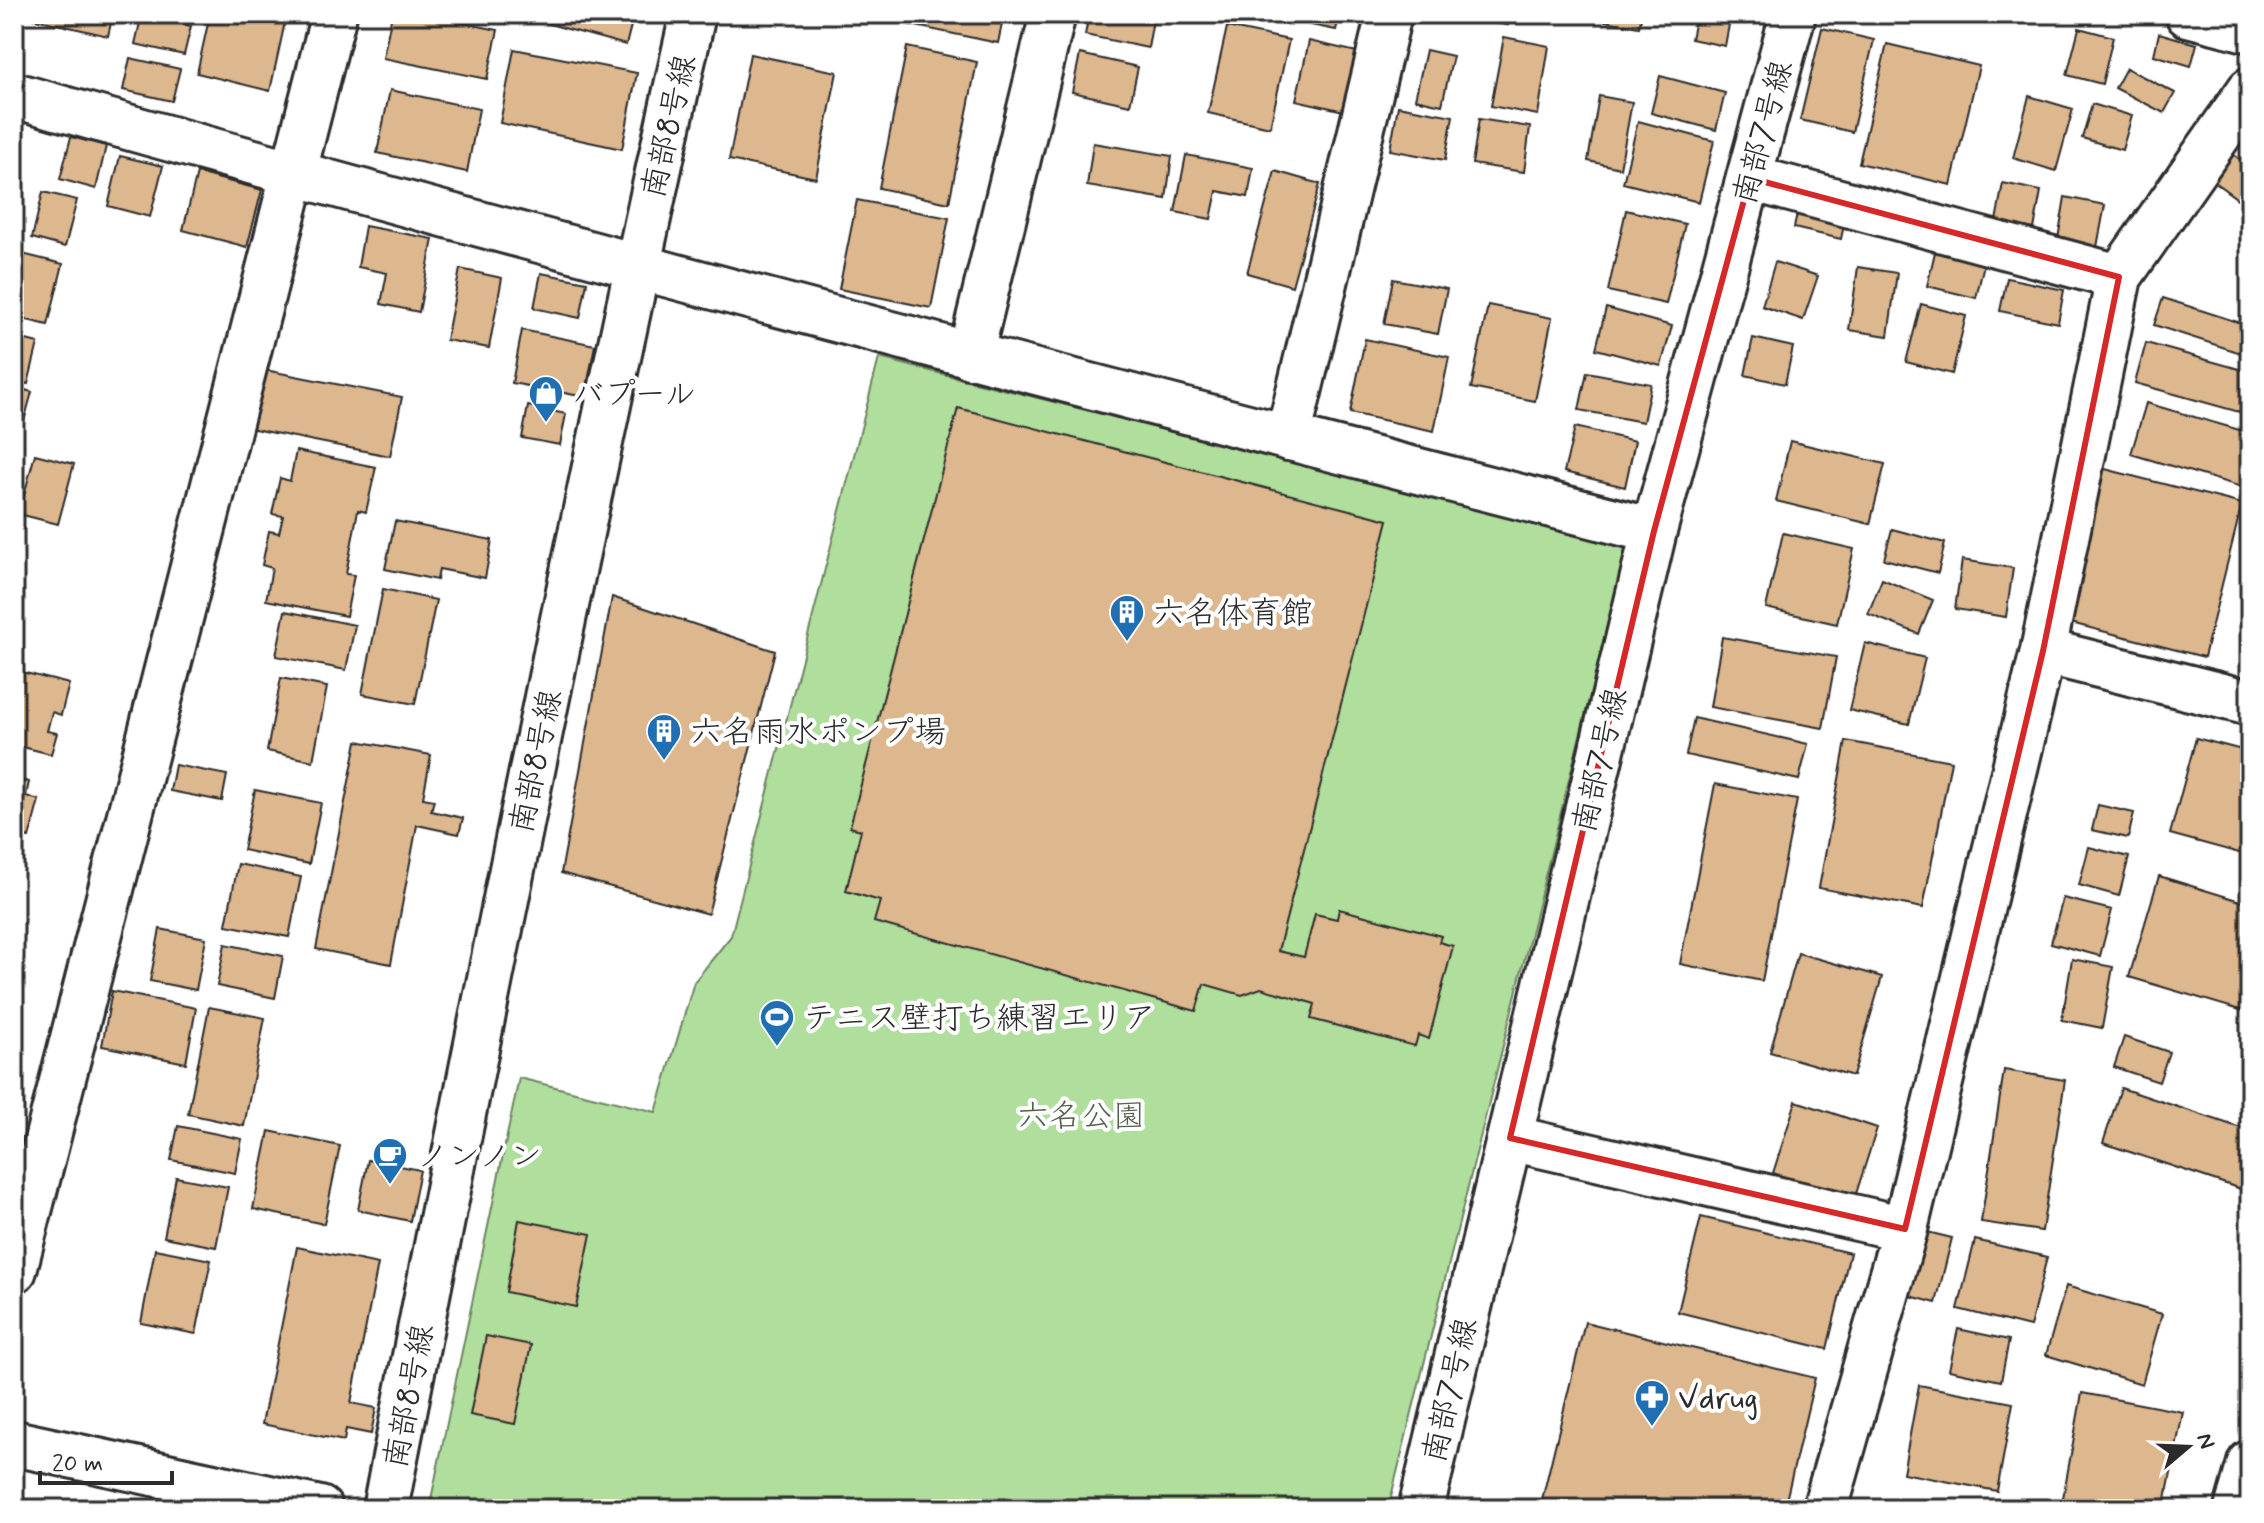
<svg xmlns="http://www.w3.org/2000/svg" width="2264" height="1523" font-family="Mynerve,'Klee One',sans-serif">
	<rect width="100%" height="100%" fill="#fff"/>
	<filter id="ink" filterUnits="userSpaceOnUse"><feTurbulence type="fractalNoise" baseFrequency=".0125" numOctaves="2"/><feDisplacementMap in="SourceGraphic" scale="16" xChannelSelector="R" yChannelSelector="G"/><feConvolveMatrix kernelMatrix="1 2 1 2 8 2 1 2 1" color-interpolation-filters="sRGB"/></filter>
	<g filter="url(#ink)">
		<path fill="#b0de9c" stroke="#6e8464" stroke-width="2" d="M 879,358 L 1627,546 L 1388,1509 L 429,1509 L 519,1078 L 656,1112 L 694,982 L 731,936 Z"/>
		<path fill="#ddb78e" stroke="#2b2b2b" stroke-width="2" d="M 14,14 L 113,14 L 108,36 Z
			M 142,14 L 191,26 L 184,55 L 135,44 Z
			M 210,14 L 249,14 L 285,22 L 270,91 L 197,73 Z
			M 392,14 L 420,14 L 498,30 L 487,79 L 383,58 Z
			M 544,14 L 634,14 L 626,45 L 542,22 Z
			M 902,14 L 1004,14 L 998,43 L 901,23 Z
			M 1089,14 L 1154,14 L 1148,48 L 1085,35 Z
			M 1297,14 L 1340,14 L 1336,30 L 1296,22 Z
			M 1431,14 L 1509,14 L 1508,25 Z
			M 1607,14 L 1642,14 L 1639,27 L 1605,21 Z
			M 1696,14 L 1731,14 L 1725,46 L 1691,39 Z
			M 1227,27 L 1289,40 L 1270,127 L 1208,113 Z
			M 1822,28 L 1874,40 L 1852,132 L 1800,120 Z
			M 2079,28 L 2113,37 L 2102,84 L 2067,75 Z
			M 2159,33 L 2197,44 L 2191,66 L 2154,55 Z
			M 1504,37 L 1549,46 L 1538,115 L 1491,106 Z
			M 1309,41 L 1357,52 L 1344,111 L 1296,100 Z
			M 1887,44 L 1979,66 L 1951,185 L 1859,163 Z
			M 907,47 L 977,62 L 949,203 L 879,188 Z
			M 514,49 L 637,73 L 622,149 L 500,123 Z
			M 1426,50 L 1453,56 L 1442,105 L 1415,99 Z
			M 750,54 L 837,72 L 816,178 L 729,160 Z
			M 1080,54 L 1138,67 L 1130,105 L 1072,92 Z
			M 130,58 L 180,69 L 172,101 L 123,90 Z
			M 2126,68 L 2175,93 L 2164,113 L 2115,88 Z
			M 1660,76 L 1725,93 L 1716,130 L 1651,113 Z
			M 390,90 L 479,109 L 467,172 L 377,153 Z
			M 1599,96 L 1632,102 L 1620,168 L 1588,161 Z
			M 2029,96 L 2073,109 L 2056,171 L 2013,158 Z
			M 2092,104 L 2132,116 L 2122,150 L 2082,138 Z
			M 1398,106 L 1453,116 L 1445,160 L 1390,150 Z
			M 1479,119 L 1530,127 L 1524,172 L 1472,164 Z
			M 1638,121 L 1714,141 L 1699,202 L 1623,183 Z
			M 71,137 L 106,146 L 96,189 L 60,179 Z
			M 1093,143 L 1172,156 L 1166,199 L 1087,186 Z
			M 2229,151 L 2250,167 L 2250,194 L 2243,203 L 2209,178 Z
			M 1186,155 L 1253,168 L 1248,197 L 1217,191 L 1211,219 L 1175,212 Z
			M 120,156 L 163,166 L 150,217 L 108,206 Z
			M 1275,171 L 1320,184 L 1292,286 L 1247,273 Z
			M 197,173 L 262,190 L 247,247 L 183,230 Z
			M 2003,183 L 2041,191 L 2034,229 L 1996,221 Z
			M 43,192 L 77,200 L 65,247 L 32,238 Z
			M 2065,197 L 2105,205 L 2097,247 L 2058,239 Z
			M 857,200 L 949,218 L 931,308 L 839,289 Z
			M 1798,209 L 1845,220 L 1841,239 L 1794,228 Z
			M 1626,210 L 1685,224 L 1666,304 L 1608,291 Z
			M 365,226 L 433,239 L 419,312 L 381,304 L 387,273 L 358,267 Z
			M 14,252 L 63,264 L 48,325 L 14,317 Z
			M 1935,252 L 1984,264 L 1976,298 L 1927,286 Z
			M 1775,262 L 1818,276 L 1803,320 L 1762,306 Z
			M 1858,267 L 1897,273 L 1888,336 L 1849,330 Z
			M 460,269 L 502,278 L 489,348 L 446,340 Z
			M 541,273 L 587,282 L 580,318 L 534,308 Z
			M 2007,278 L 2064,290 L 2058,323 L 2000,311 Z
			M 1393,279 L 1447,289 L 1438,334 L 1384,324 Z
			M 2163,298 L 2250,326 L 2250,356 L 2154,325 Z
			M 1921,304 L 1966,316 L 1952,374 L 1906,362 Z
			M 1488,305 L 1552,318 L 1535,401 L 1471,388 Z
			M 1606,308 L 1672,326 L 1661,366 L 1596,349 Z
			M 522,330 L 595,345 L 585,397 L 512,383 Z
			M 14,337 L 38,343 L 28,384 L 14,381 Z
			M 1753,338 L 1793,347 L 1785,384 L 1745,375 Z
			M 1365,339 L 1449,357 L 1434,431 L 1350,413 Z
			M 2146,343 L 2250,372 L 2250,415 L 2135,383 Z
			M 260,369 L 402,397 L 390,456 L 249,428 Z
			M 1587,372 L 1651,384 L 1643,422 L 1579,410 Z
			M 14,387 L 32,392 L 24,421 L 14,419 Z
			M 2146,403 L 2250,433 L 2250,471 L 2245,488 L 2131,454 Z
			M 528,406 L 566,414 L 560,445 L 522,438 Z
			M 958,408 L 1388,520 L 1278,951 L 1304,957 L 1315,914 L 1337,919 L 1339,909 L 1441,936 L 1439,942 L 1453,946 L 1429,1039 L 1418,1035 L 1415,1046 L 1311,1019 L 1315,1004 L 1261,988 L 1242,995 L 1204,984 L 1196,1011 L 874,922 L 880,901 L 846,891 L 861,830 L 850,827 Z
			M 1575,427 L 1635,441 L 1625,487 L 1564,472 Z
			M 1790,441 L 1885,464 L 1870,524 L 1776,501 Z
			M 296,451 L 376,467 L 366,512 L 358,510 L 346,574 L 354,575 L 346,616 L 266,600 L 272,568 L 262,565 L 269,531 L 279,533 L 283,516 L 272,514 L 280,478 L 290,481 Z
			M 35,454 L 74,464 L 58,524 L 19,514 Z
			M 2101,468 L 2242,504 L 2204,657 L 2063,621 Z
			M 395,521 L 492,540 L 485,578 L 439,569 L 437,580 L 385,569 Z
			M 1892,529 L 1945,543 L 1938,573 L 1884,559 Z
			M 1783,533 L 1854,549 L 1837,624 L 1766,608 Z
			M 1962,560 L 2013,568 L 2006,617 L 1955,609 Z
			M 1882,579 L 1933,600 L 1919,634 L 1868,614 Z
			M 383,589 L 436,600 L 415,704 L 362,694 Z
			M 612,597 L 775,651 L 708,914 L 561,873 Z
			M 285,611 L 355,625 L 346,670 L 276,656 Z
			M 1722,637 L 1836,657 L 1823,728 L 1710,707 Z
			M 1865,643 L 1925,658 L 1909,724 L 1849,710 Z
			M 14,670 L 69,684 L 61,715 L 52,712 L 47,731 L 57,733 L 51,754 L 14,745 Z
			M 281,678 L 327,687 L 313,761 L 267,751 Z
			M 1694,718 L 1808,744 L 1799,780 L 1686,755 Z
			M 2196,738 L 2250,752 L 2250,856 L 2170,834 Z
			M 357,741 L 431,755 L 423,798 L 434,800 L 431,811 L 463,818 L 459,834 L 417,825 L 391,964 L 316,949 Z
			M 1846,741 L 1951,761 L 1923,908 L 1819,888 Z
			M 175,765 L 227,775 L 222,801 L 170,791 Z
			M 14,778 L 29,782 L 26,796 L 39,800 L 29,838 L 17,835 L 14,847 Z
			M 1715,784 L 1797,800 L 1762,981 L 1680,964 Z
			M 255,790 L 321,803 L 309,864 L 243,850 Z
			M 2098,805 L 2134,813 L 2128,838 L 2092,830 Z
			M 2089,847 L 2129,857 L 2119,896 L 2079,885 Z
			M 238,864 L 301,877 L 289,937 L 226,925 Z
			M 2159,876 L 2250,904 L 2250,1013 L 2129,977 Z
			M 2063,898 L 2112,910 L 2100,956 L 2051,943 Z
			M 160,929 L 206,938 L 196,990 L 150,981 Z
			M 225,944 L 283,956 L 275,998 L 217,986 Z
			M 1798,953 L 1882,977 L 1853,1076 L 1770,1052 Z
			M 2072,959 L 2113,967 L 2102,1028 L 2062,1020 Z
			M 112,991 L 196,1008 L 186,1063 L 102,1046 Z
			M 209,1007 L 265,1018 L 244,1126 L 188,1114 Z
			M 2124,1037 L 2169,1052 L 2159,1082 L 2114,1067 Z
			M 2004,1070 L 2065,1080 L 2042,1231 L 1981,1222 Z
			M 2121,1088 L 2250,1131 L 2250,1192 L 2103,1143 Z
			M 1796,1101 L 1877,1128 L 1854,1200 L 1773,1173 Z
			M 178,1126 L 242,1139 L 235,1173 L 171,1160 Z
			M 269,1131 L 340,1146 L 324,1224 L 253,1209 Z
			M 368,1160 L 420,1170 L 410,1221 L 358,1210 Z
			M 176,1177 L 228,1187 L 216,1247 L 164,1237 Z
			M 1701,1217 L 1850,1253 L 1827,1349 L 1678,1312 Z
			M 519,1220 L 591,1234 L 576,1307 L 506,1292 Z
			M 1919,1230 L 1952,1238 L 1936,1303 L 1903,1294 Z
			M 1975,1240 L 2047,1257 L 2030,1327 L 1958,1309 Z
			M 297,1247 L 378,1264 L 351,1403 L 376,1408 L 371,1434 L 346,1429 L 344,1441 L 262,1424 Z
			M 155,1249 L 211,1260 L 196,1334 L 141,1323 Z
			M 2066,1286 L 2162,1314 L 2142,1384 L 2046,1355 Z
			M 1585,1322 L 1815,1378 L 1784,1509 L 1540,1508 Z
			M 1958,1329 L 2009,1340 L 2001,1381 L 1949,1370 Z
			M 486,1336 L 531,1345 L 515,1424 L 470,1415 Z
			M 1919,1385 L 2013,1403 L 1997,1491 L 1903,1473 Z
			M 2082,1393 L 2183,1412 L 2164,1509 L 2061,1509 Z"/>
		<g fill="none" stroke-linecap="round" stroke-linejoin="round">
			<g stroke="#2b2b2b" stroke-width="50">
				<path id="minor" d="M 2188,14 L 2250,30
					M 14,95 C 558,249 1106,392 1654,531
					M 1750,178 L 2119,277
					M 970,356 L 1053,14
					M 1288,438 L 1389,14
					M 2043,651 L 2250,703
					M 1510,1138 L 1905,1229
					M 14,1270 L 334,14
					M 14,1443 L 320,1509
					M 385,1509 C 483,1010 582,510 693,14
					M 1421,1509 L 1654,531 L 1793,14
					M 1825,1509 L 1905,1229 L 2043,651 L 2119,277 L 2250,90"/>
			</g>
			<g stroke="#2b2b2b" stroke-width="50">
				<path id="highway" d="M 2237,1509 L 2250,1463"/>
			</g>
			<use href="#minor" stroke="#fff" stroke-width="44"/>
			<use href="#highway" stroke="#fff" stroke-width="44"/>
		</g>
	</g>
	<path fill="none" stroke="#d62828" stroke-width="6" stroke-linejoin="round" d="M 1750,178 L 2119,277 L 2043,651 L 1905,1229 L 1510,1138 L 1654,531 Z"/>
	<defs>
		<g id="shop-pin" transform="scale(1.8)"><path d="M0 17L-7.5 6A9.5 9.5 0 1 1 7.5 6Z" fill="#1f6fb2" stroke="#fff"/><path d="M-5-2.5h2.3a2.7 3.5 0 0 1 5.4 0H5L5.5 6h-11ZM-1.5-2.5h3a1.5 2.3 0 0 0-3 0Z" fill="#fff"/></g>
		<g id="building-pin" transform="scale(1.8)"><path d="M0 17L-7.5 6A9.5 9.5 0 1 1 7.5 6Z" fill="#1f6fb2" stroke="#fff"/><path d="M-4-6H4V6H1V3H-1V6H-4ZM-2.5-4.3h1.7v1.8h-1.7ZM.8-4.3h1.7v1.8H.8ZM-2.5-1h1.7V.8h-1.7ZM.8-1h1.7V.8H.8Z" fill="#fff"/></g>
		<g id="stadium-pin" transform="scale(1.8)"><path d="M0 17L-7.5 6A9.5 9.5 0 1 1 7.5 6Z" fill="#1f6fb2" stroke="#fff"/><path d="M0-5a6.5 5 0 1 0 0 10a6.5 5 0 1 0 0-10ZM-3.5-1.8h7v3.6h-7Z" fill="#fff"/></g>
		<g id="cafe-pin" transform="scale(1.8)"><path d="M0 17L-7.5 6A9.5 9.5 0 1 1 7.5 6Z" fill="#1f6fb2" stroke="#fff"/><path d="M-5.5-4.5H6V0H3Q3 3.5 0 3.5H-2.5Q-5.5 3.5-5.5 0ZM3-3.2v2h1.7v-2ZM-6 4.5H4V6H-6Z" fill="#fff"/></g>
		<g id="pharmacy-pin" transform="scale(1.8)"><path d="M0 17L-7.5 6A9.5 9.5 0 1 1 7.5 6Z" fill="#1f6fb2" stroke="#fff"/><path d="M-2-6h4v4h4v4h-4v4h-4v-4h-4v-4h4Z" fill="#fff"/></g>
	</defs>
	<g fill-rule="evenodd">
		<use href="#shop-pin" x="546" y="393"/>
		<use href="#building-pin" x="1127" y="612"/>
		<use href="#building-pin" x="664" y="731"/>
		<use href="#stadium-pin" x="777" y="1017"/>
		<use href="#cafe-pin" x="390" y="1155"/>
		<use href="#pharmacy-pin" x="1652" y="1397"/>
	</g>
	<g text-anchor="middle" stroke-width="8" stroke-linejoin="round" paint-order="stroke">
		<g font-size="32" fill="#2b2b2b" stroke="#fff">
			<text transform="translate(668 126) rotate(-77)" y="11">南部8号線</text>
			<text transform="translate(1762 132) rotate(-75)" y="11">南部7号線</text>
			<text transform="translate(1599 760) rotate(-77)" y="11">南部7号線</text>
			<text transform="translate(535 761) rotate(-78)" y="11">南部8号線</text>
			<text transform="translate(1449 1390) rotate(-77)" y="11">南部7号線</text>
			<text transform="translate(408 1396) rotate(-79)" y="11">南部8号線</text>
		</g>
		<g font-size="32" fill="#2b2b2b" stroke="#fff" text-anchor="start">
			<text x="572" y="404">バプール</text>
			<text x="1153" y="623">六名体育館</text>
			<text x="690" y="742">六名雨水ポンプ場</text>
			<text x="803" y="1028">テニス壁打ち練習エリア</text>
			<text x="416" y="1166">ノンノン</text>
			<text x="1678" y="1408">Vdrug</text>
		</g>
		<g font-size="32" fill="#53614d" stroke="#fff">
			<text x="1081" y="1126">六名公園</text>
		</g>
	</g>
	<rect width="2264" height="1523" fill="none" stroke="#fff" stroke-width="48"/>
	<rect x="24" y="24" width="2216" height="1475" fill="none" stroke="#2b2b2b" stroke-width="3" filter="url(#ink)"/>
	<g transform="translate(2188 1447) rotate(71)" stroke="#ffffff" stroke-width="6" paint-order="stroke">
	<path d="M0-6L14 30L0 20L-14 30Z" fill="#2b2b2b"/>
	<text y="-12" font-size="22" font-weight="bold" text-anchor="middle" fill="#2b2b2b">N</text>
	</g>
	<path d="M40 1471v12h132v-12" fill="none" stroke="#2b2b2b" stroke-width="4"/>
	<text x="52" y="1471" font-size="24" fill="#2b2b2b" stroke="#ffffff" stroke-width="6" paint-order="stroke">20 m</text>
</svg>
